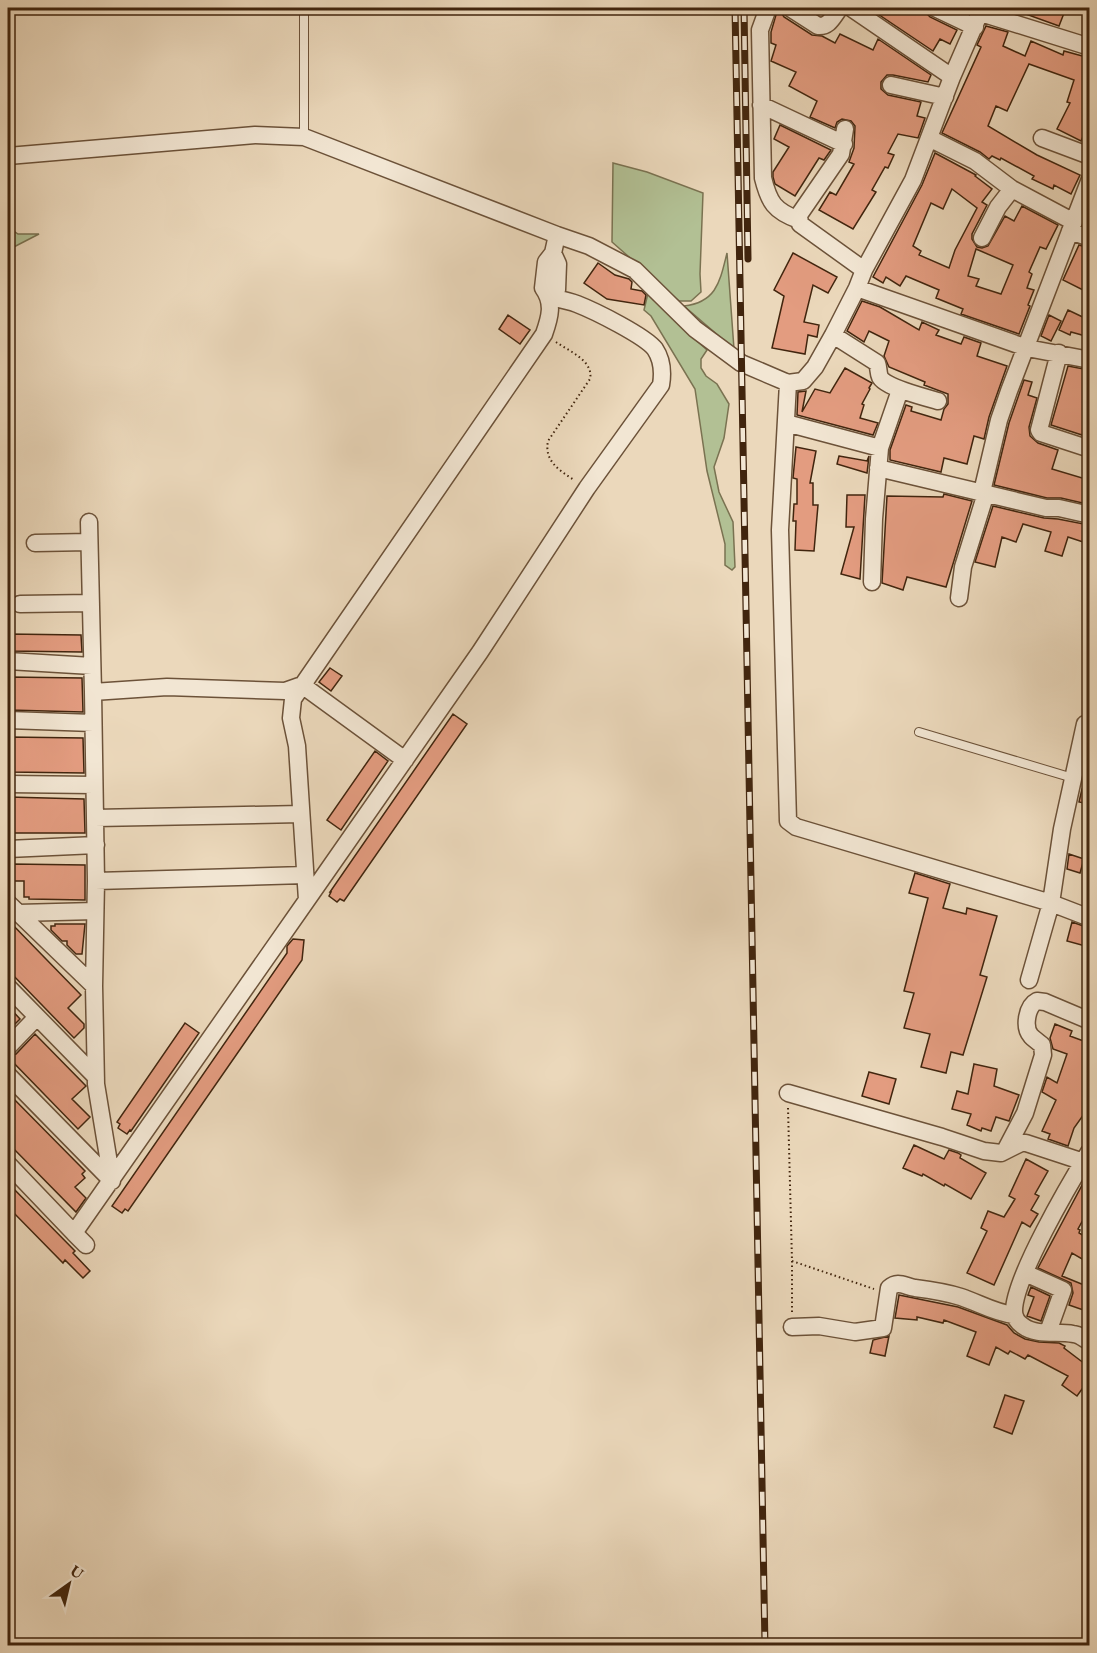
<svg xmlns="http://www.w3.org/2000/svg" width="1097" height="1653" font-family="'EB Garamond',serif">
	<rect width="100%" height="100%" fill="#ebd8bb"/>
	<filter id="stains"><feTurbulence type="fractalNoise" baseFrequency=".00333" numOctaves="4"/><feColorMatrix values="0 0 0 0 .2 0 0 0 0 .09 0 0 0 0 .02 0 0 0 .5 -.17"/></filter>
	<radialGradient id="worn" r=".72"><stop offset=".6" stop-color="#630" stop-opacity="0"/><stop offset="1" stop-color="#630" stop-opacity=".3"/></radialGradient>
	<path fill="#b2c094" stroke="#7a7251" stroke-width="1.5" d="M 613,163 L 647,172 L 703,193 L 700,274 L 701,292 L 691,301 L 679,301 L 612,242 Z
		M 8,227 L 18,234 L 39,234 L 8,250 Z
		M 727,253 L 734,349 L 684,306 C 717,302 720,281 727,253 Z
		M 649,289 L 684,329 L 707,350 L 701,359 L 701,368 L 706,376 L 717,384 L 729,404 L 724,438 L 714,467 L 719,492 L 733,522 L 735,567 L 732,570 L 725,565 L 725,544 L 707,471 L 695,389 L 651,316 L 644,310 Z"/>
	<path fill="#e39c80" stroke="#41250e" stroke-width="1.5" fill-rule="evenodd" d="M 778,8 L 784,17 L 812,35 L 822,36 L 835,43 L 840,34 L 873,50 L 878,39 L 931,75 L 928,82 L 893,75 L 887,75 L 881,82 L 881,89 L 888,95 L 921,102 L 917,116 L 925,118 L 918,138 L 898,134 L 888,153 L 894,155 L 888,168 L 885,167 L 872,190 L 876,192 L 853,229 L 819,210 L 830,192 L 836,195 L 854,164 L 849,162 L 854,148 L 855,126 L 851,121 L 842,119 L 837,122 L 835,128 L 810,117 L 817,101 L 789,86 L 796,72 L 771,61 L 776,45 L 771,43 L 771,32 Z
		M 869,8 L 925,8 L 926,13 L 930,17 L 957,30 L 950,44 L 940,39 L 933,51 Z
		M 1009,8 L 1066,8 L 1059,26 Z
		M 986,26 L 1008,32 L 1003,46 L 1025,56 L 1031,41 L 1063,55 L 1064,51 L 1086,57 L 1083,65 L 1089,68 L 1089,123 L 1081,141 L 1057,129 L 1070,103 L 1067,102 L 1074,80 L 1029,64 L 1007,111 L 996,106 L 988,126 L 1037,155 L 1080,175 L 1071,194 L 1054,185 L 1053,189 L 1032,179 L 1034,176 L 1001,158 L 1000,160 L 992,156 L 989,159 L 980,152 L 942,133 L 981,47 L 977,45 Z
		M 780,125 L 831,150 L 824,160 L 819,158 L 795,196 L 775,184 L 773,177 L 773,172 L 789,147 L 774,139 Z
		M 935,153 L 976,175 L 975,176 L 992,189 L 982,202 L 987,205 L 972,234 L 972,239 L 977,247 L 982,248 L 988,246 L 1005,216 L 1014,221 L 1022,206 L 1058,225 L 1046,249 L 1040,247 L 1029,272 L 1032,274 L 1027,288 L 1034,290 L 1028,305 L 1030,306 L 1019,334 L 961,314 L 963,309 L 936,298 L 939,290 L 906,276 L 900,286 L 886,277 L 883,283 L 873,277 L 922,185 ZM 952,189 L 977,208 L 955,250 L 949,268 L 919,255 L 921,251 L 913,246 L 931,203 L 943,209 ZM 976,249 L 1013,265 L 1001,294 L 976,286 L 979,279 L 968,276 Z
		M 1079,245 L 1089,248 L 1089,293 L 1063,280 Z
		M 793,253 L 837,277 L 828,293 L 813,285 L 804,322 L 819,325 L 817,337 L 808,335 L 805,354 L 772,348 L 784,296 L 774,290 Z
		M 598,263 L 615,275 L 629,279 L 632,282 L 631,289 L 642,291 L 646,295 L 644,305 L 607,299 L 584,283 Z
		M 862,301 L 880,307 L 919,330 L 922,322 L 939,330 L 936,335 L 961,344 L 964,337 L 981,343 L 977,356 L 1007,366 L 989,417 L 984,439 L 974,436 L 967,464 L 944,458 L 941,472 L 890,460 L 890,450 L 906,405 L 912,407 L 911,411 L 941,420 L 944,409 L 948,404 L 948,394 L 924,385 L 925,382 L 889,367 L 884,356 L 889,341 L 869,331 L 864,342 L 847,331 Z
		M 1068,310 L 1089,320 L 1089,337 L 1071,332 L 1070,335 L 1059,330 Z
		M 508,315 L 530,330 L 520,344 L 499,329 Z
		M 1049,315 L 1061,321 L 1051,341 L 1041,336 Z
		M 1068,366 L 1089,370 L 1089,425 L 1086,425 L 1082,435 L 1051,425 Z
		M 845,368 L 872,383 L 869,388 L 870,389 L 862,404 L 864,405 L 860,418 L 878,423 L 873,435 L 797,415 L 798,392 L 806,391 L 802,412 L 815,389 L 830,393 Z
		M 1024,380 L 1032,382 L 1028,395 L 1037,398 L 1029,427 L 1030,436 L 1038,443 L 1058,450 L 1052,469 L 1089,480 L 1087,504 L 1061,498 L 1047,498 L 994,485 L 1009,423 Z
		M 796,447 L 816,451 L 810,483 L 813,483 L 813,505 L 818,505 L 814,551 L 795,550 L 796,521 L 793,521 L 794,504 L 797,504 L 797,479 L 793,478 Z
		M 839,456 L 867,461 L 869,456 L 867,473 L 837,464 Z
		M 944,494 L 972,501 L 946,587 L 907,577 L 903,590 L 882,583 L 887,496 L 943,497 Z
		M 847,495 L 865,495 L 860,579 L 841,574 L 854,527 L 846,527 Z
		M 993,506 L 1044,518 L 1058,519 L 1089,525 L 1089,544 L 1068,537 L 1062,556 L 1045,551 L 1051,532 L 1023,524 L 1016,542 L 1002,537 L 995,567 L 975,562 Z
		M 8,634 L 81,635 L 82,652 L 8,651 Z
		M 330,668 L 342,676 L 331,691 L 319,682 Z
		M 8,677 L 82,678 L 83,712 L 9,710 Z
		M 453,714 L 467,724 L 344,901 L 340,899 L 337,902 L 329,896 L 331,892 L 330,892 Z
		M 8,737 L 83,738 L 84,773 L 8,772 Z
		M 375,751 L 388,761 L 341,830 L 327,820 Z
		M 1082,789 L 1089,790 L 1089,804 L 1079,802 Z
		M 8,797 L 84,799 L 85,833 L 8,833 Z
		M 1069,854 L 1084,859 L 1080,873 L 1067,869 Z
		M 11,864 L 85,865 L 85,900 L 29,899 L 29,897 L 24,897 L 24,881 L 11,881 Z
		M 915,873 L 950,884 L 943,908 L 966,914 L 967,908 L 997,916 L 980,975 L 987,977 L 963,1055 L 951,1052 L 946,1073 L 921,1067 L 930,1034 L 904,1028 L 914,993 L 904,991 L 928,898 L 909,893 Z
		M 8,920 L 81,995 L 68,1008 L 84,1024 L 84,1028 L 74,1038 L 8,970 L 8,946 L 12,942 L 8,937 Z
		M 1072,922 L 1089,928 L 1089,947 L 1067,941 Z
		M 55,924 L 85,924 L 82,954 L 76,954 L 67,945 L 67,941 L 62,941 L 51,930 L 51,926 L 55,926 Z
		M 293,939 L 304,940 L 302,960 L 128,1211 L 125,1209 L 122,1213 L 112,1206 L 287,953 L 287,946 Z
		M 8,1006 L 20,1019 L 8,1031 Z
		M 185,1023 L 199,1033 L 131,1131 L 130,1130 L 127,1134 L 118,1128 L 120,1124 L 117,1122 Z
		M 1055,1024 L 1072,1031 L 1070,1036 L 1089,1043 L 1089,1107 L 1074,1128 L 1068,1146 L 1048,1139 L 1050,1134 L 1042,1131 L 1056,1100 L 1042,1092 L 1047,1077 L 1057,1083 L 1067,1054 L 1053,1049 L 1050,1038 Z
		M 35,1034 L 86,1086 L 72,1099 L 90,1117 L 78,1129 L 8,1057 L 16,1054 Z
		M 974,1064 L 997,1069 L 994,1086 L 1019,1095 L 1009,1121 L 996,1117 L 991,1131 L 982,1128 L 981,1131 L 967,1125 L 971,1114 L 952,1109 L 957,1091 L 968,1094 Z
		M 869,1072 L 896,1079 L 889,1104 L 862,1096 Z
		M 8,1093 L 85,1171 L 82,1174 L 85,1178 L 75,1187 L 86,1198 L 76,1212 L 8,1143 Z
		M 914,1145 L 944,1159 L 949,1150 L 958,1153 L 961,1155 L 960,1158 L 986,1173 L 971,1199 L 945,1184 L 944,1186 L 923,1174 L 922,1176 L 903,1168 Z
		M 1026,1159 L 1048,1171 L 1035,1194 L 1039,1196 L 1031,1210 L 1038,1214 L 1030,1227 L 1022,1222 L 994,1285 L 967,1273 L 987,1231 L 981,1228 L 988,1211 L 1004,1217 L 1015,1199 L 1009,1196 Z
		M 1088,1174 L 1089,1174 L 1089,1209 L 1078,1229 L 1080,1230 L 1079,1233 L 1089,1239 L 1089,1263 L 1072,1253 L 1062,1276 L 1089,1287 L 1089,1312 L 1069,1305 L 1073,1293 L 1071,1283 L 1038,1268 Z
		M 8,1183 L 75,1251 L 73,1253 L 90,1271 L 83,1278 L 65,1260 L 63,1263 L 8,1207 Z
		M 1031,1287 L 1050,1296 L 1041,1321 L 1027,1316 L 1034,1297 L 1028,1295 Z
		M 899,1295 L 958,1307 L 1007,1325 L 1014,1333 L 1025,1339 L 1039,1342 L 1059,1343 L 1065,1346 L 1064,1348 L 1089,1367 L 1089,1394 L 1082,1389 L 1077,1396 L 1062,1385 L 1068,1376 L 1028,1355 L 1025,1359 L 1010,1351 L 1008,1354 L 996,1347 L 989,1365 L 967,1356 L 976,1332 L 944,1320 L 943,1323 L 917,1317 L 917,1320 L 895,1318 Z
		M 889,1336 L 885,1356 L 870,1353 L 873,1340 Z
		M 1005,1395 L 1024,1401 L 1012,1434 L 994,1427 Z"/>
	<g fill="none" stroke-linecap="round" stroke-linejoin="round">
		<g stroke="#6c5239" stroke-width="10">
			<path id="service" d="M 304,8 L 304,137
				M 919,732 L 1073,778"/>
		</g>
		<g stroke="#6c5239" stroke-width="19">
			<path id="minor" d="M 768,8 L 760,30 L 763,178 C 769,202 774,211 799,220
				M 790,8 L 818,26 C 830,27 833,16 840,8
				M 851,8 L 952,77
				M 935,8 L 975,27
				M 981,13 L 1090,47
				M 891,85 L 945,97
				M 761,105 L 844,144
				M 845,129 L 841,154 L 799,215 L 800,224 L 864,270
				M 929,138 L 975,161 L 1012,189 L 1074,222
				M 1042,138 L 1090,156
				M 8,156 L 255,135 L 304,137 L 557,235 L 589,246 L 635,270 L 695,329 L 741,363 L 788,383 L 803,381 L 815,367 L 833,335 L 857,288 L 864,270 L 913,180 L 952,77 L 982,8
				M 1070,231 L 1090,238
				M 982,238 L 998,207 L 1012,189
				M 857,288 L 1027,348 L 1090,360
				M 550,297 L 557,290 L 558,264 L 553,253
				M 833,335 L 877,363 C 879,368 878,373 880,377 C 884,387 927,398 938,401
				M 1059,353 L 1039,430 L 1041,433 L 1090,449
				M 788,383 L 780,530 L 788,821 L 796,827 L 1051,903 L 1090,918
				M 786,423 L 880,448
				M 878,468 L 1046,508 L 1059,508 L 1090,515
				M 982,492 L 999,420 L 1009,391 L 1090,179
				M 89,522 L 93,692
				M 35,543 L 89,542
				M 872,582 L 874,519 L 880,448 L 900,390
				M 959,598 L 963,567 L 986,493
				M 20,604 L 91,603
				M 8,661 L 92,666
				M 8,720 L 93,723
				M 8,784 L 94,785
				M 95,818 L 301,814
				M 8,849 L 96,845
				M 96,881 L 305,875
				M 307,900 L 480,652 L 587,488 L 661,385 C 663,373 663,361 655,349 C 645,336 595,311 577,304 C 569,301 559,299 550,297
				M 8,903 L 94,986
				M 18,913 L 95,911
				M 1029,980 L 1051,903 L 1062,829 L 1085,724
				M 8,987 L 96,1077
				M 8,1047 L 37,1017
				M 8,1075 L 112,1181
				M 788,1093 L 942,1137 L 984,1151 L 1001,1153 L 1021,1143 L 1026,1143 L 1090,1164
				M 1005,1151 L 1025,1113 L 1043,1055 L 1042,1045 C 1038,1042 1034,1039 1031,1036 C 1023,1027 1027,1006 1037,1001 L 1045,1002 L 1090,1021
				M 1089,1152 C 1070,1183 1014,1278 1014,1311 C 1014,1317 1018,1323 1023,1326 C 1036,1336 1058,1331 1073,1334 C 1079,1334 1084,1339 1090,1342
				M 8,1164 L 74,1233 L 307,900 L 297,746 L 291,718 L 293,699 L 544,334 C 550,317 554,303 543,288 L 546,262 L 553,253 L 557,235
				M 112,1181 L 96,1084 L 94,986 L 96,881 L 93,692 L 167,687 L 285,691 L 302,685 L 405,760
				M 74,1233 L 86,1245
				M 1025,1273 L 1063,1290 L 1048,1332
				M 792,1327 L 819,1326 L 855,1332 L 883,1328 L 889,1288 C 898,1280 904,1286 915,1288 C 931,1290 945,1292 961,1297 C 979,1303 995,1313 1014,1315"/>
		</g>
		<path stroke="#41250e" stroke-width="2" stroke-dasharray="1.5 3" stroke-linecap="butt" d="M 556,342 C 569,351 594,361 590,379 L 548,441 C 544,461 559,470 574,480
			M 788,1108 L 792,1261 L 874,1289
			M 792,1261 L 792,1312"/>
		<use href="#service" stroke="#f2e6d3" stroke-width="8"/>
		<use href="#minor" stroke="#f2e6d3" stroke-width="16"/>
		<g stroke="#41250e" stroke-width="7">
			<path id="rail" d="M 735,8 L 765,1646
				M 744,8 L 748,259"/>
		</g>
		<use href="#rail" stroke="#f2e6d3" stroke-width="4.5" stroke-dasharray="14" stroke-linecap="butt"/>
	</g>
	<rect width="1097" height="1653" fill="none" stroke="#ebd8bb" stroke-width="30"/>
	<rect x="9" y="9" width="1079" height="1635" fill="none" stroke="#41250e" stroke-width="3"/>
	<rect x="15" y="15" width="1067" height="1623" fill="none" stroke="#41250e" stroke-width="1.5"/>
	<g transform="translate(69 1584) rotate(34)" stroke="#f2e6d3" stroke-width="4.5" paint-order="stroke">
	<path d="M0-4.5L10 22L0 15L-10 22Z" fill="#41250e"/>
	<text y="-9" font-size="16" font-weight="bold" text-anchor="middle" fill="#41250e">U</text>
	</g>
	<rect width="100%" height="100%" filter="url(#stains)"/>
	<rect width="100%" height="100%" fill="url(#worn)"/>
</svg>
